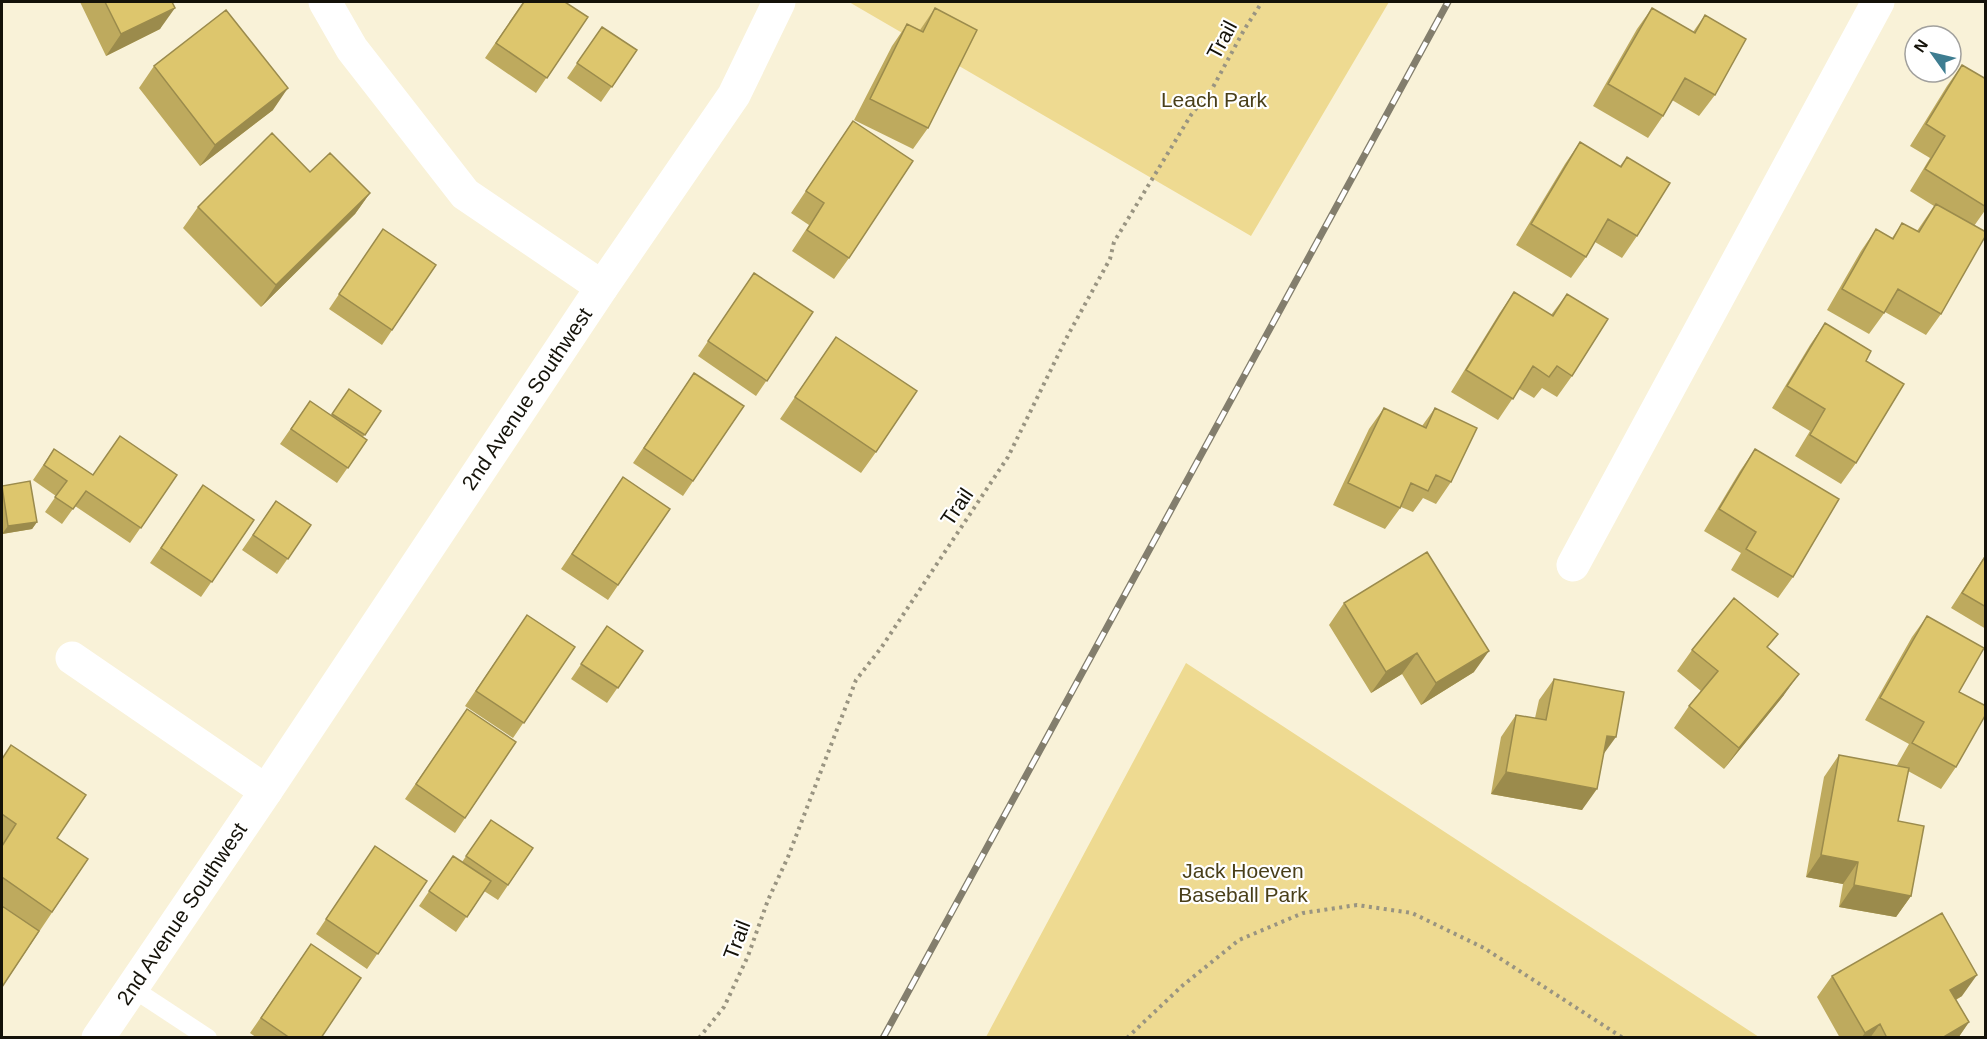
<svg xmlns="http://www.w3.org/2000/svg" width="1987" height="1039" font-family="Arial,sans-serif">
	<rect width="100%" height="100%" fill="#f9f2d8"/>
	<path fill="#eeda91" d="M 849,2 L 1389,2 L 1251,236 Z
		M 1186,663 L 1759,1037 L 986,1037 Z"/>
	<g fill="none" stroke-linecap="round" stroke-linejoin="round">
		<path stroke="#999481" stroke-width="4" stroke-dasharray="3 4.5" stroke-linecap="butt" d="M 699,1038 L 724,1007 L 748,956 L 768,900 L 788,857 L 856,680 L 881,648 L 1008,457 L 1068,335 L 1110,259 L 1114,242 L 1191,115 L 1212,89 L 1244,30 L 1262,2
			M 1127,1038 L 1182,986 L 1239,940 L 1303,913 L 1357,905 L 1412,913 L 1484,948 L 1623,1038"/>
		<path stroke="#fff" stroke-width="18" d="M 132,988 L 208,1038"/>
		<path stroke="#fff" stroke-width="33" d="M 325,2 L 352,49 L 465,194 L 602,287
			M 1573,565 L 1878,2
			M 72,658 L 266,791"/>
		<path stroke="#fff" stroke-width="33" d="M 98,1038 L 266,791 L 602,287 L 734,95 L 779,2"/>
		<g stroke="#837e6d" stroke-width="7">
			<path id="rail" d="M 883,1038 L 1448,2"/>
		</g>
		<use href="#rail" stroke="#fff" stroke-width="4.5" stroke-dasharray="14" stroke-linecap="butt"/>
	</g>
	<path fill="#beaa5e" d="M 80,2 L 172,2 L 160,29 L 106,56 Z
		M 523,2 L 588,17 L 536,93 L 485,58 Z
		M 935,8 L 928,128 L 913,149 L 854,120 L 892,46 L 907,24 L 920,30 Z
		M 1652,8 L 1693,32 L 1705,15 L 1715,95 L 1699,116 L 1672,100 L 1663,116 L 1648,138 L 1593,106 L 1637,29 Z
		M 602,27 L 637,50 L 601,102 L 567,78 Z
		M 1962,65 L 1986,79 L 1986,209 L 1974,226 L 1941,314 L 1926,335 L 1885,312 L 1869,334 L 1827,310 L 1861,251 L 1876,229 L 1892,238 L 1902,223 L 1917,231 L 1934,206 L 1910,191 L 1930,158 L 1910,146 L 1947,86 Z
		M 154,66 L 273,110 L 200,166 L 139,88 Z
		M 853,121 L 849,258 L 834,279 L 792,251 L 809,225 L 791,213 Z
		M 1580,142 L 1620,166 L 1627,157 L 1637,236 L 1622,258 L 1595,242 L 1586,257 L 1571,278 L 1516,245 L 1565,164 Z
		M 310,172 L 370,193 L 355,214 L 261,307 L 183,228 L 198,207 Z
		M 383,229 L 436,265 L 382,345 L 329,309 Z
		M 754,273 L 813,312 L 756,396 L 698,356 Z
		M 1514,292 L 1551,315 L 1567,294 L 1572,376 L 1557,397 L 1542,388 L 1534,398 L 1519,389 L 1498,420 L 1451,392 L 1499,314 Z
		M 1825,323 L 1866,361 L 1856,463 L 1841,484 L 1795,456 L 1810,431 L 1772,408 L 1810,345 Z
		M 836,337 L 876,452 L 861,473 L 780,419 Z
		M 694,373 L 744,406 L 683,496 L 633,463 Z
		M 349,389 L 381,411 L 363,437 L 367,440 L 337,483 L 280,444 L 310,401 L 331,416 Z
		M 1384,408 L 1422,426 L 1435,408 L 1451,482 L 1436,504 L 1423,498 L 1413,512 L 1401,507 L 1385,529 L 1333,505 L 1369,429 Z
		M 54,449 L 93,475 L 177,475 L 130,543 L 75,506 L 62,524 L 45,512 L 56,496 L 33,480 Z
		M 1755,449 L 1793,577 L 1778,598 L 1731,570 L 1741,553 L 1704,531 L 1740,471 Z
		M 623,477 L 670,509 L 608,600 L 561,569 Z
		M 203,485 L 254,520 L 201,597 L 150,563 Z
		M 2,486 L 37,522 L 32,529 L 2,534 Z
		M 276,501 L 311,525 L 277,574 L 242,550 Z
		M 1986,554 L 1986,629 L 1951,608 Z
		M 1344,603 L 1474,672 L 1421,705 L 1402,674 L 1371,693 L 1329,625 Z
		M 527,615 L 575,647 L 513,738 L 465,706 Z
		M 1927,616 L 1959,692 L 1956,767 L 1941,789 L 1908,771 L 1898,821 L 1911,896 L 1896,917 L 1839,907 L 1843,884 L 1806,877 L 1824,777 L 1839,755 L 1901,767 L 1897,765 L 1909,744 L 1865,720 L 1912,637 Z
		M 607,626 L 643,651 L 607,703 L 571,679 Z
		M 1768,648 L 1784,695 L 1724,769 L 1674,728 L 1689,706 L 1701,691 L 1677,671 L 1692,650 Z
		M 1554,679 L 1603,755 L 1582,810 L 1491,794 L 1501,737 L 1516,715 L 1535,718 L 1539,700 Z
		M 467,709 L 516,742 L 455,833 L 405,799 Z
		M 2,758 L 57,838 L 88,859 L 2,987 Z
		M 491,820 L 533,848 L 498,900 L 484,891 L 456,932 L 419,906 L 453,856 L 462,862 Z
		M 375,846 L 427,881 L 367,969 L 316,934 Z
		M 311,944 L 321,1038 L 257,1038 L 250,1033 Z
		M 1832,976 L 1962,996 L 1956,1000 L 1969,1022 L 1958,1038 L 1840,1038 L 1817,997 Z"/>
	<path fill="#9b8b4c" d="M 175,8 L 160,29 L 106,56 L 121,34 Z
		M 288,88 L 273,110 L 200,166 L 215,145 Z
		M 370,193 L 355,214 L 261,307 L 276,285 Z
		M 37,522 L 32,529 L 2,534 L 8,526 Z
		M 1489,651 L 1474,672 L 1421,705 L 1436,683 Z
		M 1417,653 L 1402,674 L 1371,693 L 1386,672 Z
		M 1799,674 L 1784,695 L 1724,769 L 1739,748 Z
		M 1607,736 L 1616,737 L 1600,759 Z
		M 1506,772 L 1597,789 L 1582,810 L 1491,794 Z
		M 1821,855 L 1858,862 L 1843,884 L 1806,877 Z
		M 1854,885 L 1911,896 L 1896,917 L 1839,907 Z
		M 1977,975 L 1962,996 L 1935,1011 L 1950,990 Z
		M 1969,1022 L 1958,1038 L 1942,1038 Z
		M 1880,1024 L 1870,1038 L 1861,1038 L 1865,1033 Z"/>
	<path fill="#ddc66d" stroke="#9b8b4c" stroke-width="1.5" d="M 105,2 L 172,2 L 175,8 L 121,34 Z
		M 524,2 L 565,2 L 588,17 L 547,78 L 496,43 Z
		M 935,8 L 977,30 L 928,128 L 870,99 L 907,24 L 923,32 Z
		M 1652,8 L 1695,33 L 1705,15 L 1746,39 L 1715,95 L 1685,78 L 1663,116 L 1608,84 Z
		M 226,10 L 288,88 L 215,145 L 154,66 Z
		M 602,27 L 637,50 L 612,87 L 577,63 Z
		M 1962,65 L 1986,79 L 1986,207 L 1925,169 L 1945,136 L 1926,124 Z
		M 853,121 L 913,161 L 849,258 L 807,230 L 824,203 L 806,191 Z
		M 272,133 L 310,172 L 330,153 L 370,193 L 276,285 L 198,207 Z
		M 1580,142 L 1621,167 L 1627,157 L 1670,183 L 1637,236 L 1608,219 L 1586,257 L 1531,224 Z
		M 1936,204 L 1986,232 L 1986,235 L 1941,314 L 1898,289 L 1884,313 L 1842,289 L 1876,229 L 1893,239 L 1902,223 L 1919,232 Z
		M 383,229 L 436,265 L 392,330 L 339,294 Z
		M 754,273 L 813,312 L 767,381 L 708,341 Z
		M 1514,292 L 1553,316 L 1567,294 L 1608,319 L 1572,376 L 1557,366 L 1549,377 L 1533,366 L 1513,399 L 1466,370 Z
		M 1825,323 L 1871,351 L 1866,361 L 1904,384 L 1856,463 L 1810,435 L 1825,409 L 1787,386 Z
		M 836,337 L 917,391 L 876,452 L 795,397 Z
		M 694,373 L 744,406 L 693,481 L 644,448 Z
		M 349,389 L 381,411 L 365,435 L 332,414 Z
		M 310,401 L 367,440 L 348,468 L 291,429 Z
		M 1384,408 L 1426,428 L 1435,408 L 1477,428 L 1451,482 L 1436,475 L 1428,491 L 1411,483 L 1400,508 L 1348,483 Z
		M 120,436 L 177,475 L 141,528 L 86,491 L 73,509 L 55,497 L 67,481 L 44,465 L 54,449 L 93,475 Z
		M 1755,449 L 1839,499 L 1793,577 L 1746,549 L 1756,532 L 1719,509 Z
		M 623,477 L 670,509 L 618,585 L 572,554 Z
		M 30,481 L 37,522 L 8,526 L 2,486 Z
		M 203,485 L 254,520 L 212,582 L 161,548 Z
		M 276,501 L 311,525 L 288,559 L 253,535 Z
		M 1427,552 L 1489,651 L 1436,683 L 1417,653 L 1386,672 L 1344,603 Z
		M 1986,555 L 1986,607 L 1962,593 Z
		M 1734,598 L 1778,634 L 1767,647 L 1799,674 L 1739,748 L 1689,706 L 1718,671 L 1692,650 Z
		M 527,615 L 575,647 L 524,723 L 476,691 Z
		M 1927,616 L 1984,648 L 1959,692 L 1986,706 L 1986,714 L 1956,767 L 1912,743 L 1924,722 L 1880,698 Z
		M 607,626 L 643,651 L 618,688 L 581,664 Z
		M 1554,679 L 1624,692 L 1616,737 L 1607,736 L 1597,789 L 1506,772 L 1516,715 L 1546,720 Z
		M 467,709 L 516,742 L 465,818 L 416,784 Z
		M 11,745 L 86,795 L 57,838 L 88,859 L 52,912 L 2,877 L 2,846 L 16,824 L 2,814 L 2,759 Z
		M 1839,755 L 1909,768 L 1898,821 L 1924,826 L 1911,896 L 1854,885 L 1858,862 L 1821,855 Z
		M 491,820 L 533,848 L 508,885 L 466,856 Z
		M 375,846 L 427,881 L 378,954 L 326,919 Z
		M 453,856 L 491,881 L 467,917 L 429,891 Z
		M 2,906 L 39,931 L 2,987 Z
		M 1942,913 L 1977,975 L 1950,990 L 1969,1022 L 1942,1038 L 1887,1038 L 1880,1024 L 1865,1033 L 1832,976 Z
		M 311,944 L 361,978 L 321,1038 L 290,1038 L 261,1018 Z"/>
	<g text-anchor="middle" stroke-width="4.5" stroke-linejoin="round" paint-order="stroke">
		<g font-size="21" fill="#141209" stroke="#fff">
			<text transform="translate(1222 40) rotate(-62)" y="7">Trail</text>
			<text transform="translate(527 399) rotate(-56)" y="7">2nd Avenue Southwest</text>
			<text transform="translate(957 507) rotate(-56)" y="7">Trail</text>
			<text transform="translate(182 914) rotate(-56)" y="7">2nd Avenue Southwest</text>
			<text transform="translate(737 940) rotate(-69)" y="7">Trail</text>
		</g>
		<g font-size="21" fill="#493f19" stroke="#fff">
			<text x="1214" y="107">Leach Park</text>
			<text x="1243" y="878">Jack Hoeven<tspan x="1243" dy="24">Baseball Park</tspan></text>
		</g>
	</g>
	<rect width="1987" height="1039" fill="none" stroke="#141209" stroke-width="6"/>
	<g transform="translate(1933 54) rotate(304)"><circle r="28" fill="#ffffff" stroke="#a1a09d" stroke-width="1.5"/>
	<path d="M0-4.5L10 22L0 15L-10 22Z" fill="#3e7d91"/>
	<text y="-9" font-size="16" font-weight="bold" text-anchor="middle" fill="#141209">N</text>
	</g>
</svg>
